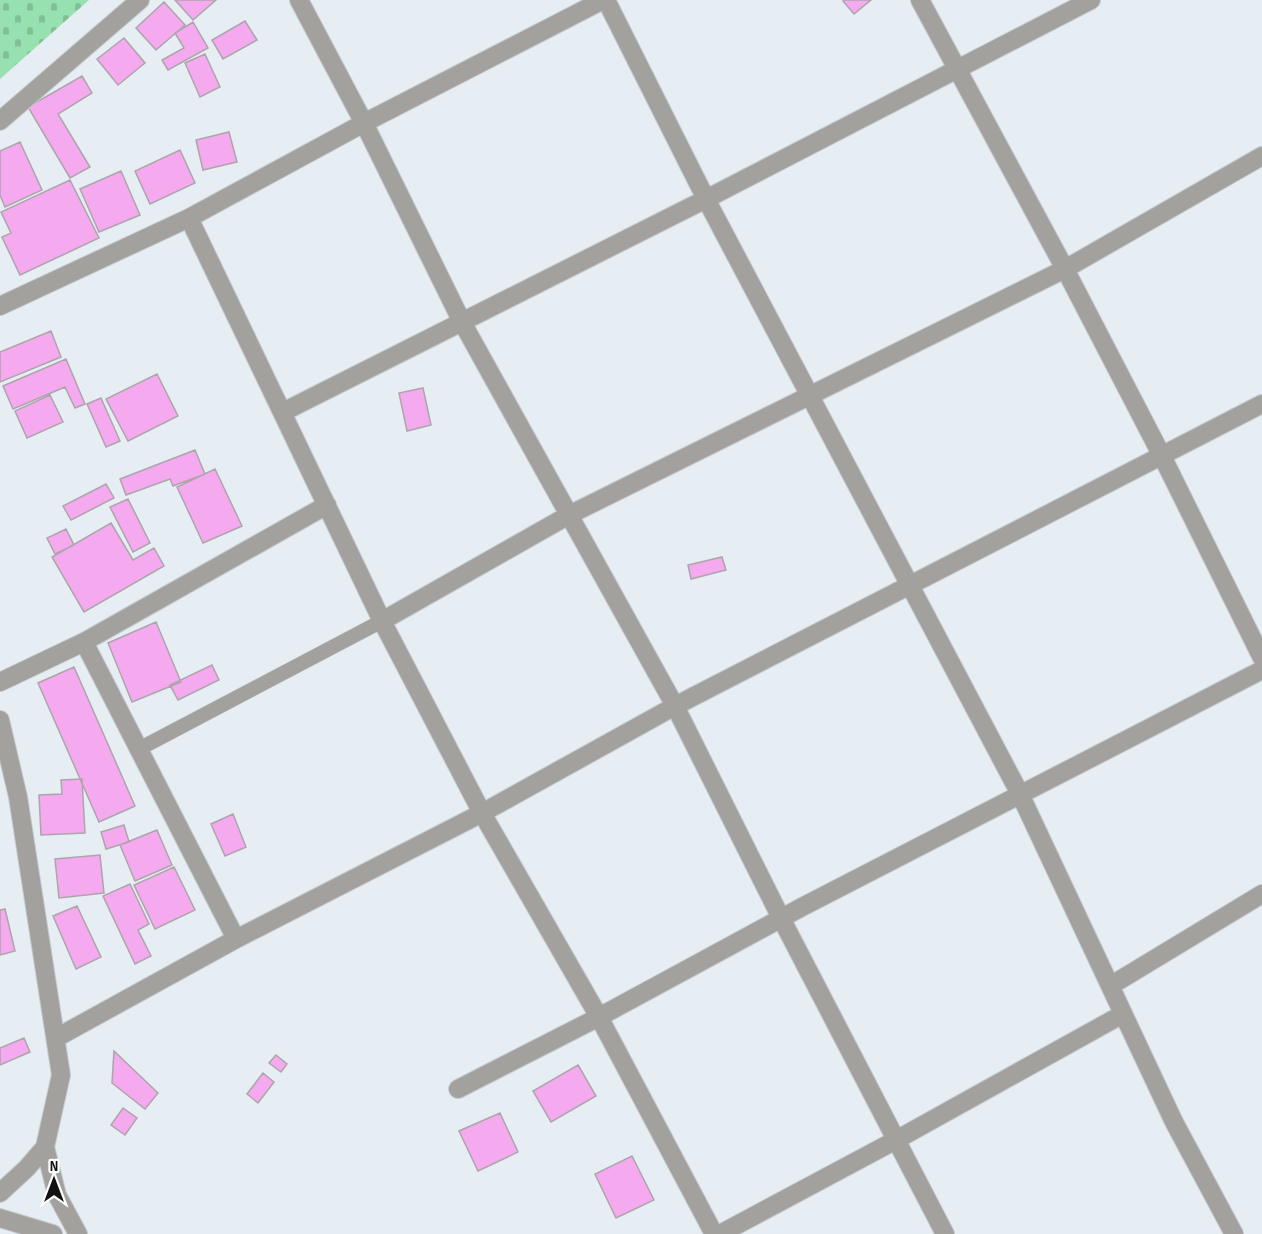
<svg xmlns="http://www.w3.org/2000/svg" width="1262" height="1234" font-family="'Sofia Sans Condensed',sans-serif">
	<defs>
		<pattern id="cemetery-stones" width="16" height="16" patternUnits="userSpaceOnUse" patternTransform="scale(1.5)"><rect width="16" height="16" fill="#97e1b1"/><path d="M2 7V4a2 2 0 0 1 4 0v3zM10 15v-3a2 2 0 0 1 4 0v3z" fill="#81c097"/></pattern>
	</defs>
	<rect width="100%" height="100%" fill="#e6edf3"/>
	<path fill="url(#cemetery-stones)" d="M 0,0 L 89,0 L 0,79 Z"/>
	<path fill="#f5a9ee" stroke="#aca5ab" stroke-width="1.5" d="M 175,0 L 216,0 L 193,20 Z
		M 845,0 L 871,0 L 854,14 L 843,1 Z
		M 164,2 L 185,25 L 156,50 L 136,28 Z
		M 245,21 L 257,40 L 223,59 L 212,40 Z
		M 193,22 L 208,48 L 168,70 L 162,60 L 184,48 L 175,33 Z
		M 124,38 L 145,63 L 118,85 L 97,59 Z
		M 205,54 L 220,87 L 200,97 L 185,63 Z
		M 82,76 L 92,93 L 58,114 L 90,167 L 70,178 L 28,107 Z
		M 229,132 L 237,162 L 203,170 L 196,140 Z
		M 20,142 L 42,190 L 5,207 L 0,195 L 0,151 Z
		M 180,150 L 195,183 L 150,204 L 135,171 Z
		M 121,171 L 140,215 L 99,232 L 80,189 Z
		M 70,180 L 99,238 L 20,275 L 2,237 L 11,233 L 1,212 Z
		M 51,331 L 61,357 L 0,382 L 0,352 Z
		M 66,359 L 85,404 L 75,408 L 65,387 L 13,409 L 3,386 Z
		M 157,374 L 178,416 L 128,441 L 106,399 Z
		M 423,388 L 431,425 L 407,431 L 399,393 Z
		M 50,395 L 63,422 L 27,438 L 15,411 Z
		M 101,398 L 120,441 L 106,447 L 87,404 Z
		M 195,450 L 205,474 L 173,486 L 170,479 L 126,495 L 120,479 Z
		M 215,469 L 242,526 L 203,543 L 177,487 Z
		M 106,484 L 114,498 L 71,520 L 63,506 Z
		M 128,499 L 150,543 L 133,552 L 110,507 Z
		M 111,523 L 133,560 L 154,548 L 164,566 L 84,612 L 52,557 Z
		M 66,529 L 74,545 L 55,554 L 47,538 Z
		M 722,557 L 726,570 L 691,579 L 688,565 Z
		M 156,622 L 181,682 L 132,702 L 108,643 Z
		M 212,665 L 219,680 L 178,700 L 170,685 Z
		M 74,667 L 135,806 L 99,822 L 38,683 Z
		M 82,779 L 85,833 L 41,835 L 39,795 L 62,794 L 61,780 Z
		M 233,814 L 246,847 L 225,856 L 211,824 Z
		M 124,825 L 129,842 L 106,849 L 101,832 Z
		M 157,830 L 172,865 L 135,881 L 120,845 Z
		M 100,855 L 104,893 L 59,898 L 55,859 Z
		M 174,867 L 195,910 L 155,929 L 134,885 Z
		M 130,884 L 149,924 L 138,930 L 151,956 L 135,964 L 103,896 Z
		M 77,906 L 101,957 L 76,969 L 53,916 Z
		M 5,909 L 15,951 L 0,955 L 0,910 Z
		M 24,1038 L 30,1052 L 0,1065 L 0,1048 Z
		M 114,1051 L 158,1093 L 145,1109 L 112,1083 Z
		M 276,1055 L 287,1064 L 281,1072 L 269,1063 Z
		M 578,1065 L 596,1096 L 551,1122 L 533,1091 Z
		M 263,1073 L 274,1082 L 258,1103 L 247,1094 Z
		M 123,1108 L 137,1118 L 125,1135 L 111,1125 Z
		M 500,1113 L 518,1152 L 478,1171 L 459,1131 Z
		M 632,1156 L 654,1200 L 616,1218 L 595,1174 Z"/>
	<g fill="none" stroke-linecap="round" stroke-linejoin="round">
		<g stroke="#c4cacf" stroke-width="15">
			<path id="service" d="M 137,750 L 382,621"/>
		</g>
		<g stroke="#c4cacf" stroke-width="20">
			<path id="minor" d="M 299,0 L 364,123 L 462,322 L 675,706 L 781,918 L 945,1234
				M 606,0 L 706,199 L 1020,794 L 1174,1122 L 1234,1234
				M 920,0 L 1065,269 L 1162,456 L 1262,658
				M 0,121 L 140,0
				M 189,218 L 382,621 L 482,813 L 599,1017 L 714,1234
				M 0,306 L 189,218 L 364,123 L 603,0
				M 283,412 L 706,199 L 1091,0
				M 382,621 L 569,515 L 1065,269 L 1262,156
				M 84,642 L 236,939
				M 0,682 L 84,642 L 327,505
				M 0,720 L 18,797 L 61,1075 L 45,1147
				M 1110,986 L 1262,894
				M 56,1038 L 236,939 L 482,813 L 675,706 L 1262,404
				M 458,1089 L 599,1017 L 802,907 L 1262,670
				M 0,1193 L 27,1168 L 45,1147 L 57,1195 L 78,1234
				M 720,1234 L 896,1140 L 1123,1014"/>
		</g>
		<g stroke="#c4cacf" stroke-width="20">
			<path id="tertiary" d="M 0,1218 L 53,1234"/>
		</g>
		<use href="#service" stroke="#a3a19e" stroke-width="14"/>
		<use href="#minor" stroke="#a3a19e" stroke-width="18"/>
		<use href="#tertiary" stroke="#a3a19e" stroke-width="18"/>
	</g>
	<g transform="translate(54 1180)" stroke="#ffffff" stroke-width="4.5" paint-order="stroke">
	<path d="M0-4.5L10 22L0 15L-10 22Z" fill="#0f1113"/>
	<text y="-9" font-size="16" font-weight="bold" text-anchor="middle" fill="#0f1113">N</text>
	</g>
</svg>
